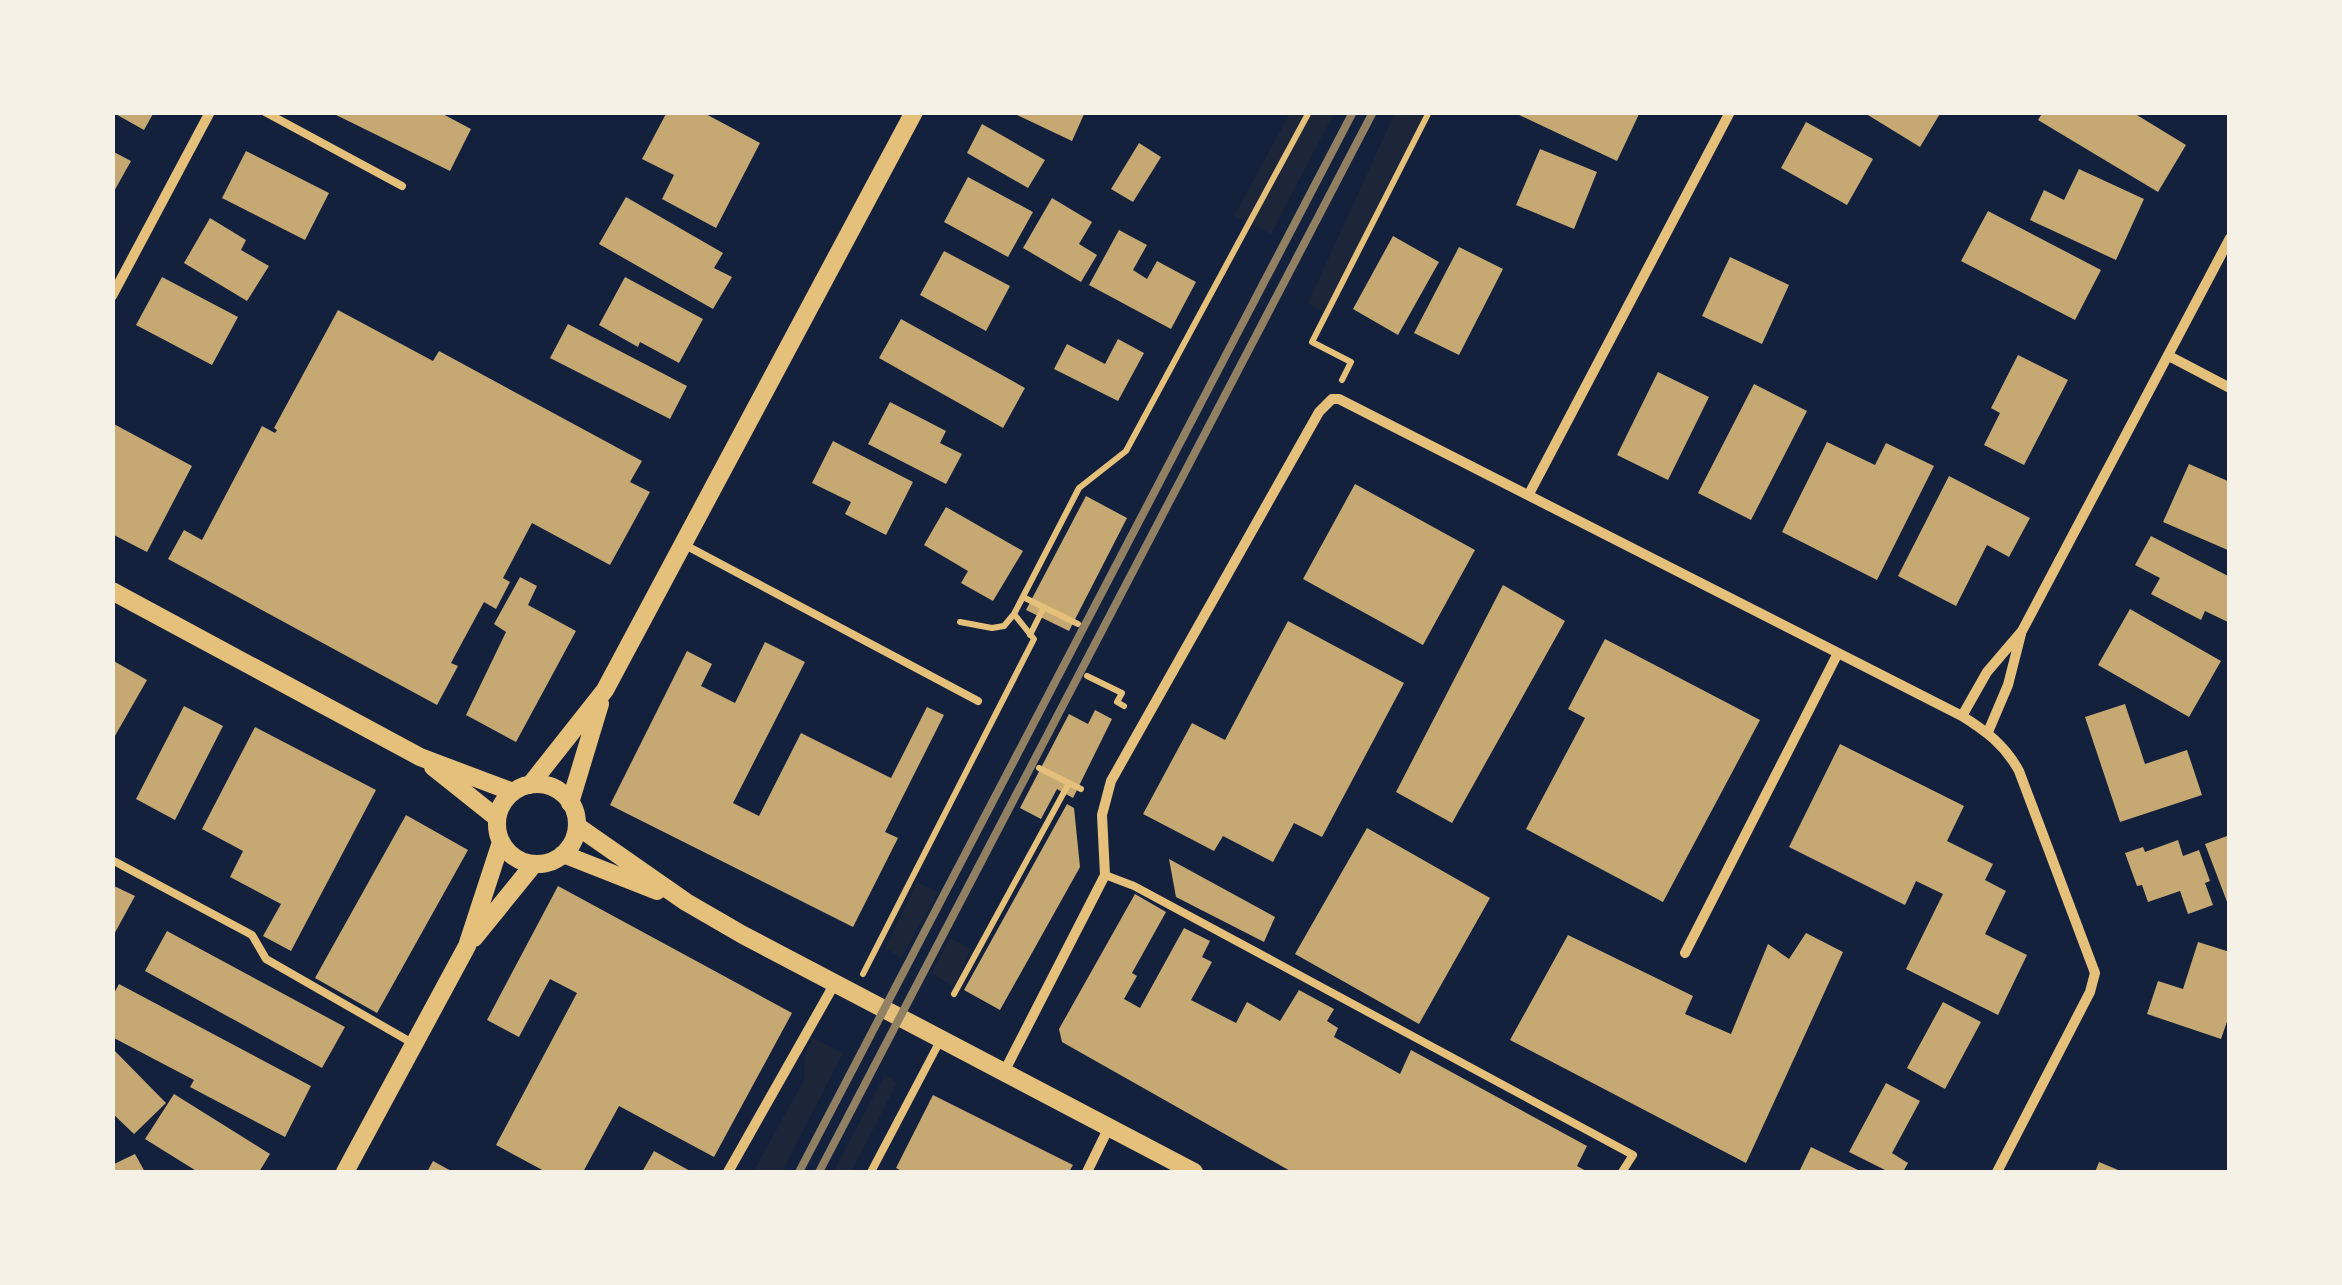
<svg xmlns="http://www.w3.org/2000/svg" width="2342" height="1285" font-family="'Work Sans',sans-serif">
	<rect width="100%" height="100%" fill="#14213d"/>
	<path fill="#1d2539" d="M 1290,113 L 1334,113 L 1271,234 L 1234,216 Z
		M 1395,113 L 1433,113 L 1323,312 L 1308,303 Z
		M 917,882 L 938,892 L 902,957 L 885,949 Z
		M 950,938 L 971,949 L 954,987 L 931,973 Z
		M 813,1038 L 843,1053 L 782,1172 L 753,1172 L 804,1080 L 805,1054 Z
		M 885,1075 L 897,1083 L 851,1172 L 833,1172 Z"/>
	<path fill="#c6a872" d="M 112,112 L 154,112 L 144,130 Z
		M 330,112 L 439,112 L 471,129 L 450,171 Z
		M 667,112 L 702,112 L 760,143 L 716,228 L 662,199 L 674,175 L 642,159 Z
		M 1011,112 L 1085,112 L 1072,141 Z
		M 1513,112 L 1635,112 L 1639,114 L 1617,161 Z
		M 1863,112 L 1941,112 L 1920,147 Z
		M 2043,112 L 2132,112 L 2186,145 L 2158,192 L 2038,120 Z
		M 1806,122 L 1873,159 L 1847,205 L 1781,168 Z
		M 982,124 L 1045,160 L 1028,188 L 967,153 Z
		M 1139,143 L 1161,157 L 1133,202 L 1111,189 Z
		M 1540,149 L 1597,172 L 1574,229 L 1516,205 Z
		M 112,151 L 131,161 L 112,195 Z
		M 246,151 L 329,193 L 305,240 L 222,198 Z
		M 2079,169 L 2144,199 L 2116,260 L 2030,220 L 2044,190 L 2064,200 Z
		M 968,177 L 1033,212 L 1008,257 L 944,222 Z
		M 626,197 L 723,253 L 714,268 L 732,277 L 713,309 L 599,244 Z
		M 1052,198 L 1092,222 L 1079,244 L 1097,255 L 1081,282 L 1023,248 Z
		M 1988,211 L 2101,270 L 2075,320 L 1961,261 Z
		M 210,218 L 246,240 L 241,250 L 269,266 L 247,301 L 184,263 Z
		M 1119,230 L 1147,245 L 1133,270 L 1147,279 L 1157,261 L 1196,282 L 1171,329 L 1089,285 Z
		M 1393,236 L 1439,262 L 1398,335 L 1353,309 Z
		M 1459,247 L 1503,269 L 1459,355 L 1414,333 Z
		M 944,251 L 1010,286 L 986,331 L 920,295 Z
		M 1730,257 L 1789,285 L 1762,344 L 1702,316 Z
		M 162,277 L 238,317 L 212,365 L 136,325 Z
		M 625,277 L 703,319 L 679,363 L 640,342 L 638,347 L 599,325 Z
		M 338,310 L 433,361 L 439,351 L 642,461 L 630,482 L 650,492 L 610,565 L 532,523 L 503,578 L 510,582 L 496,609 L 484,602 L 451,663 L 458,666 L 437,705 L 168,559 L 184,530 L 202,540 L 262,426 L 275,433 L 277,430 L 274,428 Z
		M 901,319 L 1025,388 L 1003,428 L 879,358 Z
		M 568,324 L 687,386 L 670,419 L 550,358 Z
		M 1118,339 L 1144,353 L 1118,401 L 1054,369 L 1067,344 L 1105,364 Z
		M 2018,355 L 2068,380 L 2024,465 L 1984,445 L 2000,413 L 1991,408 Z
		M 1658,372 L 1709,397 L 1668,480 L 1617,455 Z
		M 1754,384 L 1807,411 L 1751,520 L 1698,493 Z
		M 890,402 L 946,431 L 940,443 L 962,454 L 946,484 L 868,444 Z
		M 112,423 L 192,466 L 147,552 L 112,534 Z
		M 833,441 L 913,482 L 886,535 L 845,514 L 851,502 L 812,483 Z
		M 1827,442 L 1875,465 L 1886,443 L 1934,466 L 1877,580 L 1782,532 Z
		M 2189,464 L 2230,482 L 2230,551 L 2163,522 Z
		M 1949,476 L 2030,518 L 2009,557 L 1987,545 L 1956,606 L 1898,576 Z
		M 1355,484 L 1475,550 L 1423,645 L 1303,579 Z
		M 1086,496 L 1127,518 L 1069,631 L 1026,610 Z
		M 946,507 L 1023,551 L 993,601 L 961,583 L 968,571 L 924,545 Z
		M 2151,536 L 2230,577 L 2230,623 L 2205,611 L 2201,620 L 2151,594 L 2160,578 L 2135,565 Z
		M 520,577 L 537,586 L 528,605 L 576,631 L 516,742 L 466,715 L 506,632 L 494,624 Z
		M 1503,585 L 1565,621 L 1452,823 L 1396,792 Z
		M 2130,609 L 2221,661 L 2189,717 L 2098,665 Z
		M 1288,621 L 1404,683 L 1322,837 L 1294,823 L 1273,862 L 1223,836 L 1214,851 L 1143,814 L 1192,723 L 1225,740 Z
		M 1605,639 L 1760,720 L 1663,902 L 1526,829 L 1585,718 L 1568,709 Z
		M 765,642 L 805,662 L 733,803 L 759,816 L 801,733 L 891,778 L 927,707 L 944,715 L 885,832 L 898,838 L 853,927 L 610,805 L 687,651 L 712,664 L 701,686 L 735,703 Z
		M 112,660 L 147,680 L 112,741 Z
		M 2125,704 L 2145,764 L 2187,750 L 2202,795 L 2120,822 L 2085,717 Z
		M 184,706 L 223,726 L 175,820 L 136,799 Z
		M 1095,710 L 1112,719 L 1073,798 L 1057,789 L 1041,819 L 1020,808 L 1069,714 L 1088,724 Z
		M 255,727 L 376,790 L 291,951 L 263,936 L 281,904 L 230,877 L 243,851 L 202,829 Z
		M 1840,744 L 1964,806 L 1947,841 L 1993,864 L 1985,880 L 2006,891 L 1985,934 L 2027,955 L 1998,1015 L 1906,969 L 1943,894 L 1916,881 L 1905,905 L 1789,847 Z
		M 1067,804 L 1074,808 L 1080,867 L 1000,1010 L 964,990 Z
		M 406,815 L 468,850 L 377,1013 L 315,978 Z
		M 1367,828 L 1490,898 L 1419,1024 L 1295,954 Z
		M 2230,835 L 2230,907 L 2229,907 L 2205,844 Z
		M 2178,840 L 2183,856 L 2199,850 L 2210,881 L 2205,883 L 2213,905 L 2188,914 L 2180,891 L 2148,902 L 2142,885 L 2137,886 L 2125,853 L 2143,847 L 2145,852 Z
		M 1169,859 L 1275,917 L 1264,942 L 1176,897 Z
		M 112,885 L 135,896 L 112,938 Z
		M 558,886 L 792,1013 L 714,1157 L 619,1106 L 583,1172 L 546,1172 L 496,1145 L 577,993 L 550,979 L 519,1037 L 487,1020 Z
		M 1135,894 L 1166,912 L 1132,973 L 1137,976 L 1124,999 L 1140,1008 L 1184,928 L 1210,941 L 1202,957 L 1212,962 L 1191,1000 L 1236,1023 L 1247,1002 L 1280,1021 L 1299,990 L 1334,1009 L 1327,1021 L 1338,1028 L 1334,1037 L 1400,1074 L 1411,1050 L 1587,1146 L 1577,1166 L 1588,1172 L 1292,1172 L 1062,1042 L 1059,1029 Z
		M 167,931 L 345,1027 L 322,1068 L 145,971 Z
		M 1806,933 L 1843,952 L 1746,1163 L 1510,1040 L 1568,935 L 1693,996 L 1685,1014 L 1731,1034 L 1768,944 L 1789,959 Z
		M 2198,942 L 2230,952 L 2230,1013 L 2221,1039 L 2147,1014 L 2158,981 L 2183,989 Z
		M 119,984 L 311,1086 L 285,1137 L 190,1087 L 194,1080 L 112,1037 L 112,997 Z
		M 1943,1002 L 1981,1022 L 1945,1089 L 1907,1068 Z
		M 112,1048 L 166,1103 L 134,1134 L 112,1113 Z
		M 1886,1083 L 1920,1101 L 1892,1153 L 1908,1163 L 1903,1172 L 1889,1172 L 1849,1152 Z
		M 174,1094 L 270,1154 L 259,1172 L 198,1172 L 145,1139 Z
		M 933,1095 L 1073,1165 L 1069,1172 L 904,1172 L 896,1168 Z
		M 1811,1147 L 1862,1172 L 1799,1172 Z
		M 654,1151 L 692,1172 L 642,1172 Z
		M 135,1154 L 145,1172 L 112,1172 L 112,1165 Z
		M 433,1161 L 453,1172 L 427,1172 Z
		M 2099,1162 L 2123,1172 L 2095,1172 Z"/>
	<g fill="none" stroke-linecap="round" stroke-linejoin="round">
		<path stroke="#e5c07b" stroke-width="6" d="M 1342,380 L 1351,362 L 1312,342 L 1429,112
			M 1023,597 L 1078,624
			M 960,622 L 992,628 L 1004,626 L 1014,614
			M 1030,635 L 1044,607
			M 1087,676 L 1122,693 L 1117,702 L 1124,706
			M 1039,768 L 1081,789
			M 863,974 L 1034,639 L 1014,614 L 1079,488 L 1126,451 L 1309,112
			M 954,994 L 1069,783"/>
		<path stroke="#e5c07b" stroke-width="8" d="M 265,112 L 402,186
			M 685,545 L 978,701
			M 112,860 L 252,935 L 266,959 L 414,1044
			M 1105,875 L 1134,886 L 1633,1155 L 1622,1172
			M 871,1172 L 941,1039"/>
		<path stroke="#e5c07b" stroke-width="10" d="M 112,296 L 210,112
			M 2169,356 L 2230,388
			M 1529,494 L 1730,112
			M 1962,716 L 1987,672 L 2022,631 L 2230,238
			M 1988,732 L 2008,685 L 2021,634
			M 1685,953 L 1838,653
			M 1004,1072 L 1105,875 L 1102,815 L 1111,781 L 1319,412 L 1332,399 L 1339,399 L 1962,716 C 1986,731 2005,745 2019,771 L 2095,973 L 2090,992 L 1997,1172
			M 728,1172 L 835,983
			M 1087,1172 L 1109,1127"/>
		<path stroke="#e5c07b" stroke-width="18" d="M 112,591 L 420,757 L 513,792
			M 433,767 L 497,818
			M497 824a40 40 0 1 1 80 0a40 40 0 1 1-80 0Z
			M 530,785 L 605,690 L 914,112
			M 570,803 L 600,704
			M 577,826 L 686,902 L 743,935 L 1194,1172
			M 563,854 L 657,891
			M 474,938 L 534,864
			M 345,1172 L 467,946 L 501,842"/>
		<path stroke="#918062" stroke-width="8" d="M 799,1172 L 1353,112
			M 819,1172 L 1373,112"/>
	</g>
	<rect width="2342" height="1285" fill="none" stroke="#f6f1e7" stroke-width="230"/>
</svg>
